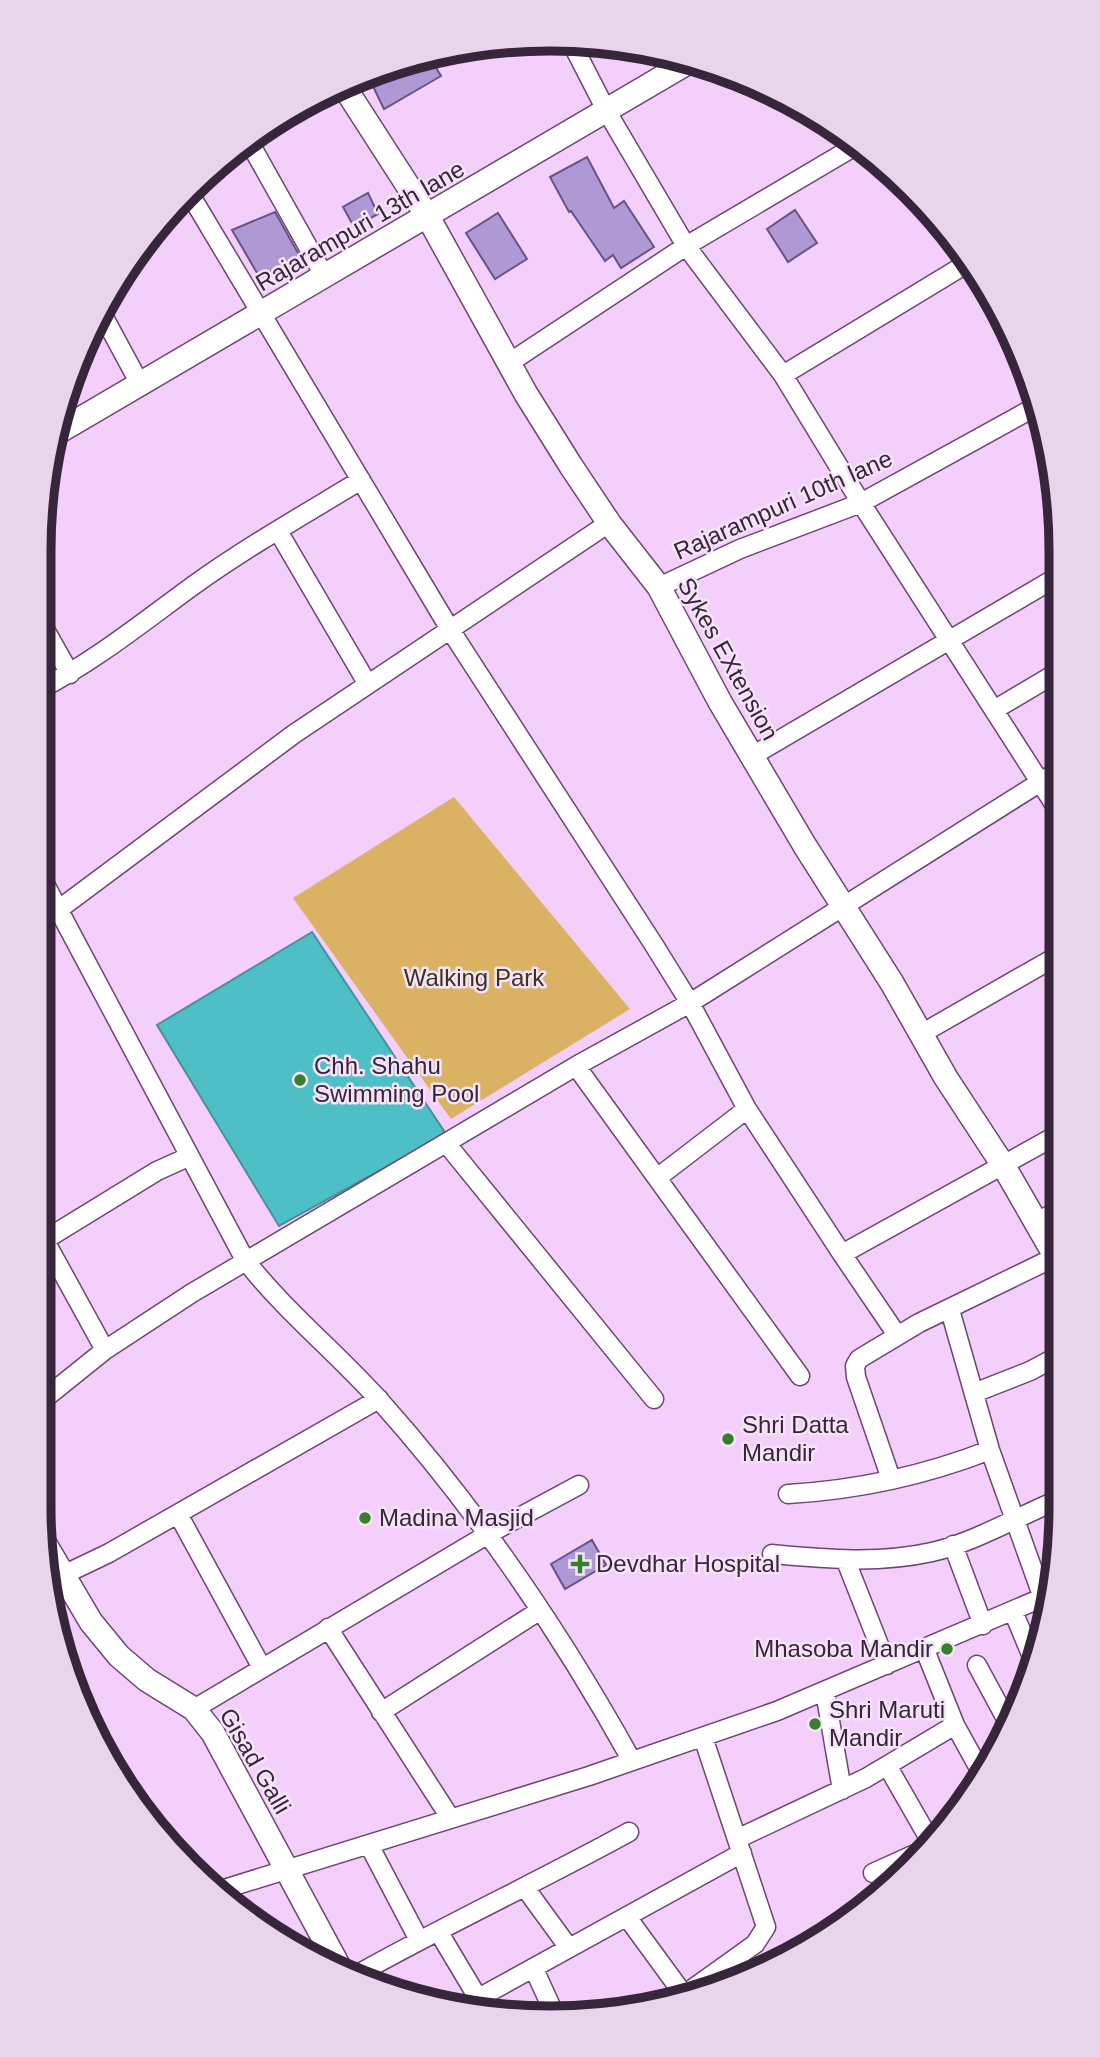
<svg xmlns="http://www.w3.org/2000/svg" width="1100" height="2057" font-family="Helvetica,sans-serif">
	<rect width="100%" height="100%" fill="#f4cffb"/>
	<path fill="#dbb163" d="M 454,797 L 630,1009 L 451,1119 L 293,898 Z"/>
	<path fill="#4ebfc6" stroke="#47919c" stroke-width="2" d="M 312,932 L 446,1134 L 279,1226 L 157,1025 Z"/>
	<path fill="#af99d5" stroke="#675289" stroke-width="2" d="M 517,42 L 486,58 L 478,44 L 484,43 Z
		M 429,56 L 441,76 L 384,109 L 367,74 L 386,66 Z
		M 587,157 L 614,208 L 624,201 L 654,247 L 621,268 L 613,255 L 605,261 L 571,211 L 569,212 L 550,177 Z
		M 368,193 L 378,214 L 354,227 L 343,207 Z
		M 795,210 L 817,243 L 788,262 L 767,229 Z
		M 275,212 L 303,262 L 281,275 L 276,268 L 260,278 L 232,230 Z
		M 498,213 L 527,259 L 495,279 L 466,233 Z
		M 592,1540 L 606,1565 L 565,1589 L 551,1564 Z"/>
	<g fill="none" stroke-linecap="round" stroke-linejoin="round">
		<g stroke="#6d4575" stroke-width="21">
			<path id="minor" d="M 570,40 L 606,110 L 686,246 L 783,375 L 861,503 L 1058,810
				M 248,140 L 325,277
				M 188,191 L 451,631 L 654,945 L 690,1003 L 747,1109 L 842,1254 L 1059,1134
				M 100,310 L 140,384
				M 509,363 L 686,246 L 857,145
				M 783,375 L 971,261
				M 278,531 L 367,683
				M 659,587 L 740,549 L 861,503 L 1037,406
				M 39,619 L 70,674
				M 39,690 C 95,661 143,622 194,585 C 247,547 305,514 361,480
				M 994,710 L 1058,672
				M 752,756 L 1057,577
				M 39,873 L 245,1260 C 286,1312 337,1353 381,1402 C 478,1511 561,1633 632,1761
				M 58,910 L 294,734 L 609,523
				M 921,1034 L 1059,955
				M 576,1066 L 800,1376
				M 446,1143 L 654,1399
				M 657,1178 L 747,1109
				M 1035,1222 L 1059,1211
				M 39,1230 L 105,1350
				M 43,1241 L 157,1171 L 188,1157
				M 842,1254 L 897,1335
				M 950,1310 L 990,1450 L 1043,1598
				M 974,1393 L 1030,1371 L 1060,1355
				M 39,1403 L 105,1350 L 192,1293 L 576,1066 L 690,1003 L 1058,771
				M 891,1479 L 856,1377 L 855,1366 L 859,1359 L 919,1323 L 1055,1257
				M 788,1494 C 857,1490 926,1475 990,1450
				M 178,1514 L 262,1668
				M 953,1545 L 983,1625
				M 772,1554 C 826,1559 878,1564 932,1552 C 975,1542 1019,1516 1060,1499
				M 846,1561 L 887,1665
				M 61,1576 L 109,1553 L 379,1399
				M 1013,1611 L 1035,1664
				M 328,1628 L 451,1819
				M 925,1650 L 955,1725 L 981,1772
				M 977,1665 L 1011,1728
				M 825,1692 L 842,1790
				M 194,1709 L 490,1533 L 579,1485
				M 381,1712 L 539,1611
				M 888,1767 L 931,1842
				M 737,1839 L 866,1778 L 955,1725
				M 369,1845 L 419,1940
				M 873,1873 L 926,1849
				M 224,1889 L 589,1776 L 777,1711 L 1051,1594
				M 526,1889 L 569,1948
				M 627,1917 L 684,1995
				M 438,1931 L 478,1998
				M 534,1969 L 555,2015
				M 358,1974 C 447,1924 540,1881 629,1832
				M 674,2002 L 755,1944 L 766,1927 L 703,1737
				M 464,2006 L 742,1853"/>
		</g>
		<g stroke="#6d4575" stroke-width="26">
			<path id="tertiary" d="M 343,85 L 428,217 L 526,394 L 571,466 L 609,523 L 659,587 L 720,702 L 805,846 L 892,983 L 946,1078 L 1003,1165 L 1060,1264
				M 53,435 L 692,60
				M 45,1544 L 91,1622 L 119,1656 L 147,1680 L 194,1709 L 213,1733 L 338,1965"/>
		</g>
		<use href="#minor" stroke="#fff" stroke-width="18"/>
		<use href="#tertiary" stroke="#fff" stroke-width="23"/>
	</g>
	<g fill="#358028" stroke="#f7e4fa" stroke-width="2.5">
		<circle cx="300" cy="1080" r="7"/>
		<circle cx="728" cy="1439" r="7"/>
		<circle cx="365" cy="1518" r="7"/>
		<path d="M576.5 1553.5h7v7h7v7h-7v7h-7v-7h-7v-7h7z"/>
		<circle cx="947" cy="1649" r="7"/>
		<circle cx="815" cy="1724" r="7"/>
	</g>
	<g text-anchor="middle" stroke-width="5" stroke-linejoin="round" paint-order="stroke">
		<g font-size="24" fill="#37253b" stroke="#f7e4fa">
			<text transform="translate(360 226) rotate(-30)" y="8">Rajarampuri 13th lane</text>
			<text transform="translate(783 505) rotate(-24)" y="8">Rajarampuri 10th lane</text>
			<text transform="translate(728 659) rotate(61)" y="8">Sykes EXtension</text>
			<text transform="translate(255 1761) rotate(60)" y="8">Gisad Galli</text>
		</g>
		<g font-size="24" fill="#3e321b" stroke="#f7e4fa">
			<text x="474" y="986">Walking Park</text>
		</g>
		<g font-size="24" fill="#37253b" stroke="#f7e4fa" text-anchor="start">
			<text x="314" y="1074">Chh. Shahu<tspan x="314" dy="28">Swimming Pool</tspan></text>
			<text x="742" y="1433">Shri Datta<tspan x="742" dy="28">Mandir</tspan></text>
			<text x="379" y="1526">Madina Masjid</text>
			<text x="596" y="1572">Devdhar Hospital</text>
			<text x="933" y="1657" text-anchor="end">Mhasoba Mandir</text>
			<text x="829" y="1718">Shri Maruti<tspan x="829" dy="28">Mandir</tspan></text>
		</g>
	</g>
	<path d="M0 0H1100V2057H0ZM550 51H550A499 499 0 0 1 1049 550V1507A499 499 0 0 1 550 2006H550A499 499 0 0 1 51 1507V550A499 499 0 0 1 550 51Z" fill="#e8d5eb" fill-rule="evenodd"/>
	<path fill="none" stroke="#37253b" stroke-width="9" d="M550 51H550A499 499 0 0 1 1049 550V1507A499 499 0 0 1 550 2006H550A499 499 0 0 1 51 1507V550A499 499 0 0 1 550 51Z"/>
</svg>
